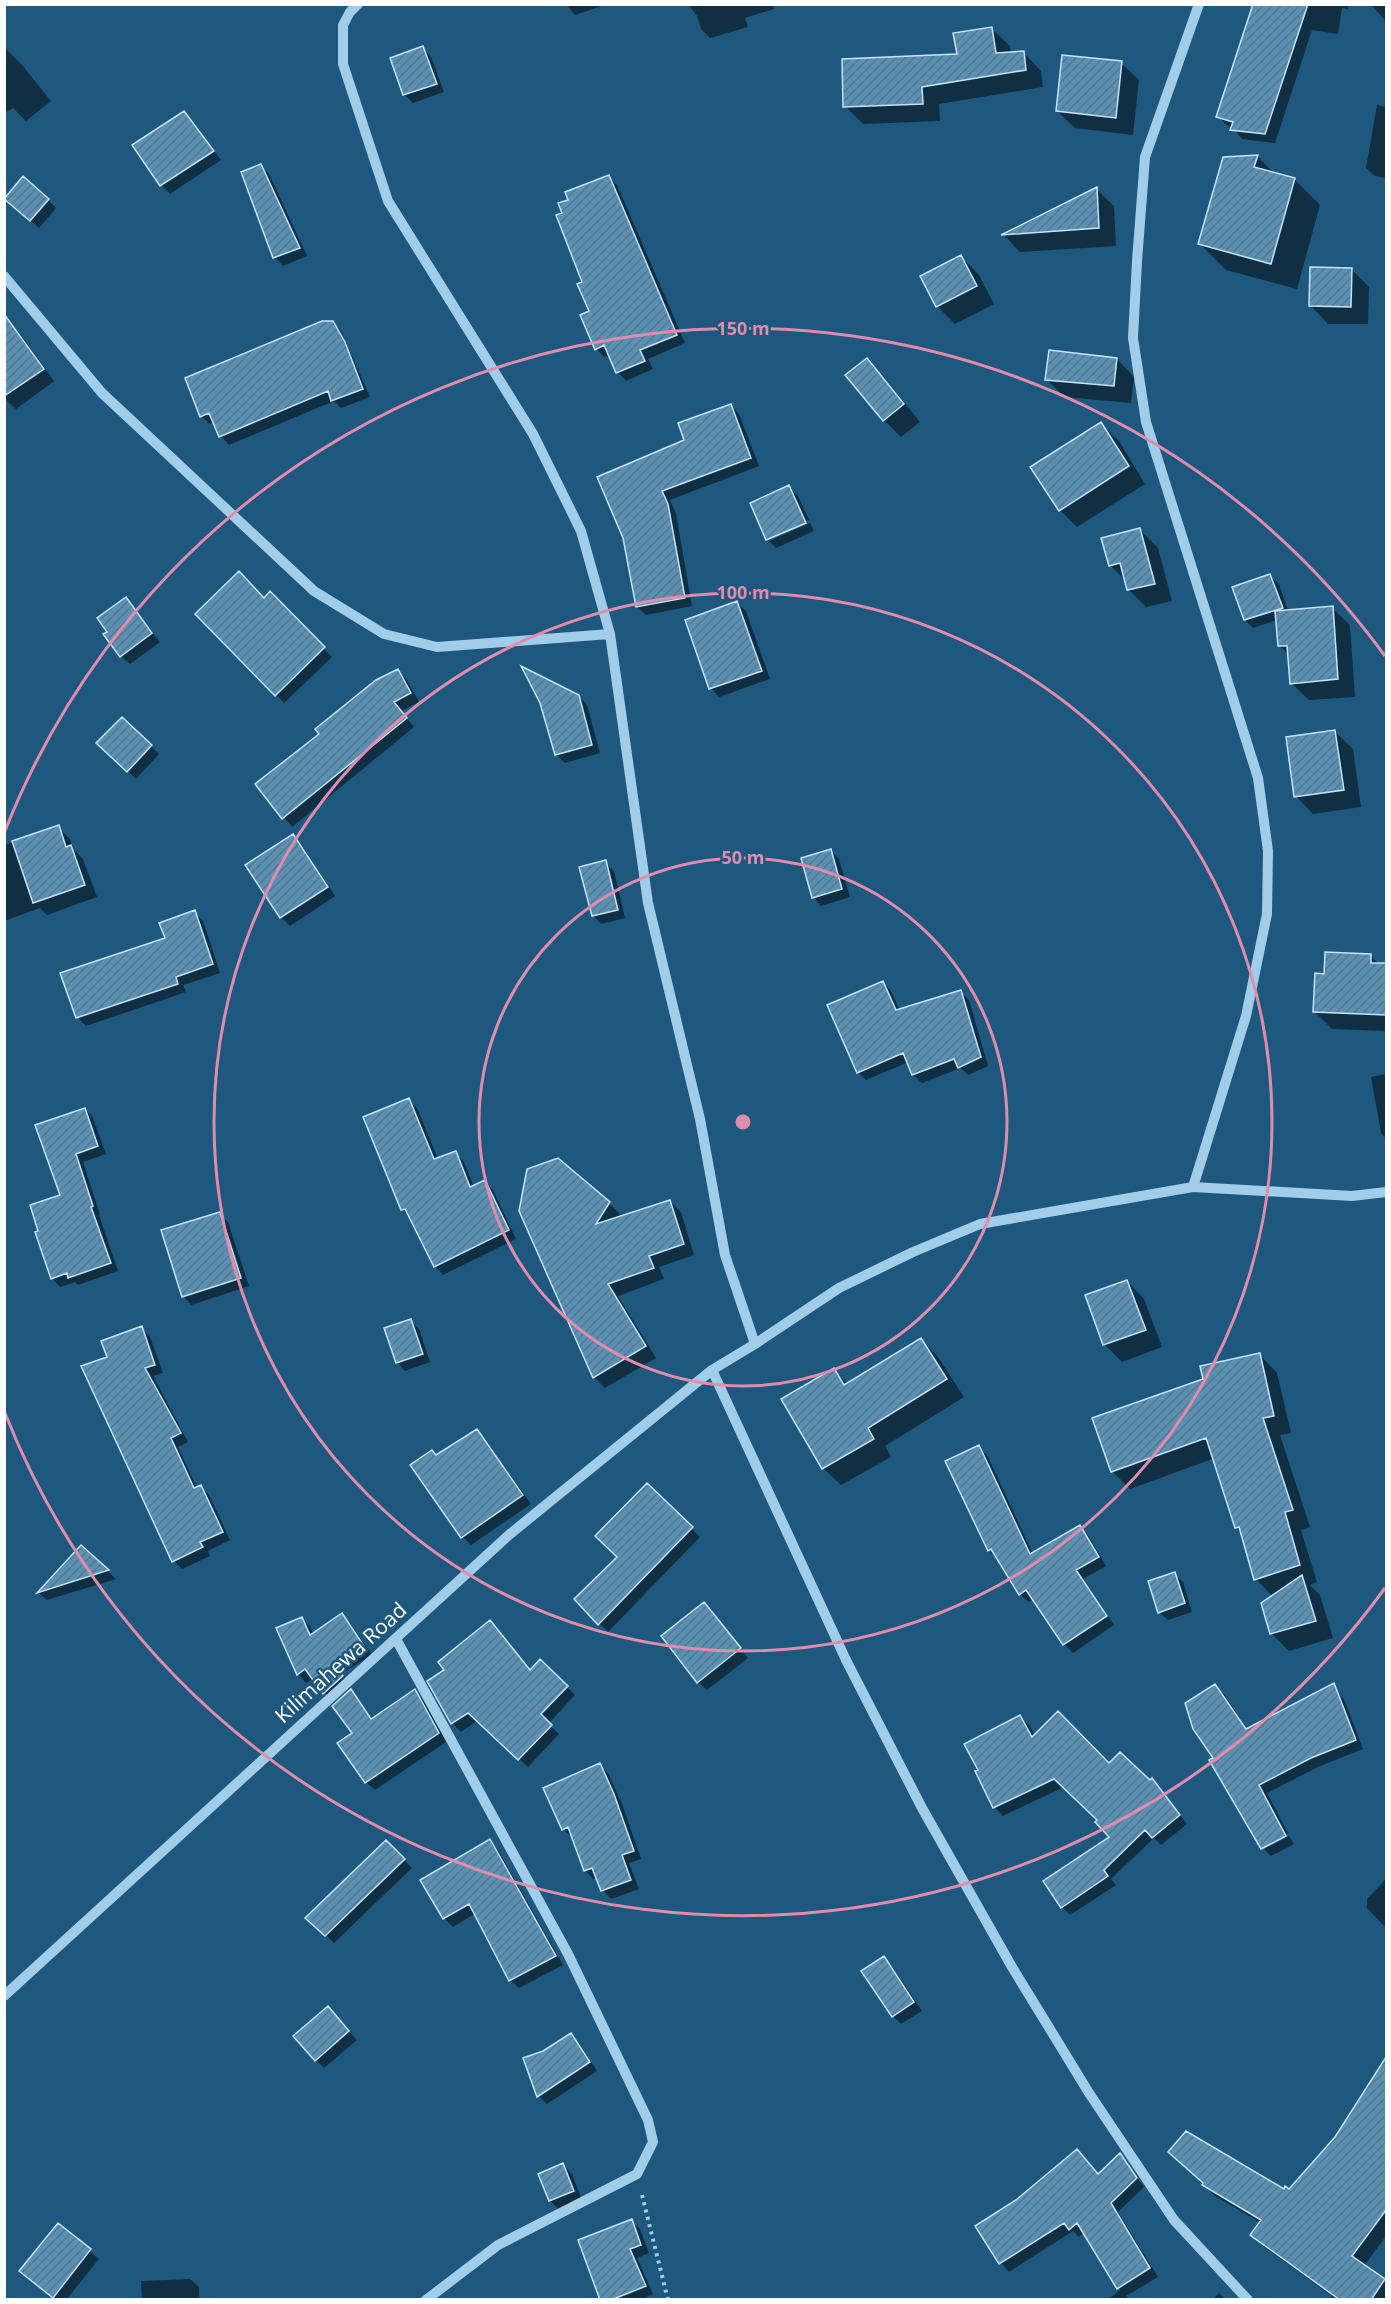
<svg xmlns="http://www.w3.org/2000/svg" width="1391" height="2304" font-family="'Open Sans',sans-serif">
	<defs>
		<pattern id="building-hatch" width="6" height="6" patternUnits="userSpaceOnUse" patternTransform="scale(1.5)"><rect width="6" height="6" fill="#5b90b2"/><path d="M-1 1l2-2M0 6l6-6M5 7l2-2" fill="none" stroke="#56788e"/></pattern>
	</defs>
	<rect width="100%" height="100%" fill="#1e587e"/>
	<path fill="#0007" d="M 566,4 L 608,4 L 575,15 Z
		M 688,4 L 772,4 L 774,9 L 745,18 L 748,27 L 710,38 L 701,29 L 697,16 Z
		M 1260,4 L 1348,4 L 1348,9 L 1342,8 L 1338,34 L 1312,30 L 1275,143 L 1242,139 L 1233,128 L 1228,126 L 1218,116 Z
		M 1370,4 L 1386,4 L 1386,21 Z
		M 992,29 L 1010,46 L 1011,54 L 1024,53 L 1041,71 L 1043,87 L 939,104 L 940,121 L 863,124 L 845,106 L 958,56 Z
		M 4,47 L 22,65 L 51,101 L 26,121 L 13,108 L 4,113 Z
		M 423,48 L 431,57 L 444,92 L 413,103 L 405,95 L 392,59 Z
		M 1121,63 L 1139,80 L 1133,135 L 1075,128 L 1057,111 Z
		M 1377,105 L 1386,107 L 1386,178 L 1375,176 L 1366,168 Z
		M 192,122 L 221,160 L 170,194 L 161,185 L 134,145 Z
		M 1257,156 L 1275,174 L 1294,179 L 1320,205 L 1297,289 L 1226,270 L 1200,244 Z
		M 261,166 L 269,174 L 307,256 L 283,266 L 275,257 Z
		M 609,177 L 617,185 L 685,343 L 648,359 L 653,369 L 626,381 L 618,372 L 610,355 L 605,357 L 596,349 L 591,311 L 564,214 L 569,200 Z
		M 1096,189 L 1114,206 L 1116,246 L 1020,252 L 1004,235 Z
		M 48,200 L 56,208 L 39,228 L 14,206 Z
		M 961,257 L 979,275 L 994,304 L 955,324 L 937,306 Z
		M 1351,269 L 1369,287 L 1368,324 L 1328,324 L 1311,306 Z
		M 333,322 L 341,331 L 370,397 L 341,408 L 334,401 L 229,445 L 221,436 L 215,422 L 210,424 L 201,416 Z
		M 10,324 L 22,336 L 54,381 L 16,409 L 4,398 L 4,327 Z
		M 1117,359 L 1134,377 L 1131,403 L 1065,397 L 1047,380 Z
		M 867,360 L 884,377 L 920,422 L 901,437 L 884,420 Z
		M 731,405 L 739,414 L 759,466 L 670,500 L 676,514 L 692,606 L 646,615 L 637,606 L 625,537 L 686,441 Z
		M 1101,424 L 1119,441 L 1145,484 L 1077,527 L 1060,510 Z
		M 789,487 L 798,496 L 809,520 L 769,537 L 769,541 L 810,523 L 814,531 L 776,548 L 768,540 L 752,504 Z
		M 1140,530 L 1158,548 L 1172,601 L 1146,607 L 1129,590 L 1126,581 L 1110,565 Z
		M 1270,576 L 1279,584 L 1288,611 L 1332,608 L 1350,625 L 1355,697 L 1309,700 L 1291,683 L 1289,655 L 1279,645 L 1277,620 L 1253,628 L 1245,620 Z
		M 270,593 L 332,657 L 284,703 L 197,614 L 264,599 Z
		M 125,599 L 160,642 L 130,664 L 121,656 L 109,632 Z
		M 737,603 L 746,611 L 770,679 L 719,697 L 711,688 Z
		M 398,671 L 407,680 L 419,702 L 401,711 L 414,727 L 292,827 L 257,784 Z
		M 579,696 L 587,705 L 600,753 L 565,763 L 556,754 Z
		M 1335,732 L 1353,749 L 1361,807 L 1313,814 L 1296,796 Z
		M 151,746 L 159,754 L 136,779 L 107,751 Z
		M 58,827 L 70,839 L 74,850 L 83,859 L 97,897 L 47,915 L 40,908 L 4,921 L 4,845 Z
		M 292,836 L 301,844 L 335,896 L 290,926 L 281,917 L 247,865 Z
		M 830,850 L 839,859 L 850,897 L 821,906 L 813,897 Z
		M 605,862 L 614,871 L 625,918 L 601,924 L 593,915 Z
		M 194,912 L 203,921 L 220,973 L 183,985 L 186,992 L 86,1026 L 77,1017 L 166,939 Z
		M 1370,955 L 1380,965 L 1386,965 L 1386,1031 L 1332,1029 L 1315,1012 Z
		M 883,982 L 891,991 L 900,1011 L 960,992 L 969,1000 L 988,1066 L 968,1075 L 961,1068 L 922,1083 L 913,1075 L 909,1062 L 866,1080 L 858,1072 Z
		M 1386,1074 L 1386,1139 L 1381,1133 L 1371,1077 Z
		M 409,1100 L 417,1108 L 438,1159 L 456,1153 L 464,1162 L 474,1187 L 484,1182 L 493,1190 L 516,1239 L 443,1275 L 435,1266 L 410,1217 L 403,1209 Z
		M 85,1109 L 93,1118 L 106,1154 L 83,1162 L 100,1215 L 99,1215 L 118,1271 L 78,1285 L 75,1282 L 60,1287 L 52,1278 L 62,1196 Z
		M 670,1201 L 681,1212 L 694,1255 L 659,1267 L 664,1279 L 618,1296 L 656,1358 L 605,1388 L 594,1377 L 520,1211 L 609,1203 L 620,1214 L 617,1218 Z
		M 219,1214 L 228,1222 L 249,1286 L 191,1305 L 183,1296 Z
		M 1127,1281 L 1144,1299 L 1162,1347 L 1122,1362 L 1104,1344 Z
		M 410,1320 L 419,1329 L 430,1362 L 405,1371 L 397,1362 Z
		M 142,1328 L 150,1337 L 163,1373 L 153,1376 L 188,1442 L 178,1447 L 197,1488 L 201,1487 L 209,1495 L 230,1540 L 208,1551 L 210,1556 L 182,1569 L 174,1561 L 109,1358 Z
		M 921,1339 L 938,1357 L 964,1397 L 885,1446 L 891,1457 L 841,1485 L 823,1468 L 834,1370 L 848,1385 Z
		M 1260,1355 L 1277,1373 L 1291,1433 L 1280,1435 L 1310,1527 L 1301,1530 L 1317,1582 L 1310,1585 L 1320,1595 L 1333,1638 L 1289,1651 L 1272,1634 L 1263,1603 L 1273,1597 L 1256,1579 L 1242,1533 L 1237,1528 L 1215,1458 L 1130,1489 L 1112,1471 L 1205,1380 Z
		M 477,1431 L 485,1439 L 531,1504 L 471,1545 L 463,1537 L 437,1457 Z
		M 978,1447 L 987,1455 L 1033,1554 L 1080,1527 L 1088,1535 L 1106,1566 L 1083,1579 L 1114,1625 L 1073,1653 L 1064,1644 L 1034,1599 L 1028,1602 L 1020,1594 L 997,1558 L 989,1550 Z
		M 647,1485 L 700,1537 L 608,1632 L 576,1599 L 619,1558 Z
		M 81,1547 L 116,1579 L 47,1600 L 39,1593 Z
		M 1174,1574 L 1183,1582 L 1192,1612 L 1168,1620 L 1159,1612 Z
		M 713,1613 L 748,1658 L 707,1690 L 698,1682 Z
		M 342,1615 L 350,1623 L 372,1655 L 342,1673 L 350,1686 L 333,1702 L 313,1678 L 306,1683 L 298,1674 L 302,1618 L 310,1627 L 314,1635 Z
		M 540,1661 L 575,1695 L 548,1724 L 559,1734 L 528,1767 L 478,1720 L 461,1732 L 452,1723 L 429,1681 L 531,1671 Z
		M 1215,1686 L 1224,1694 L 1248,1730 L 1335,1690 L 1344,1699 L 1363,1749 L 1320,1766 L 1267,1793 L 1288,1833 L 1263,1846 L 1215,1759 Z
		M 351,1691 L 373,1720 L 415,1691 L 423,1700 L 446,1742 L 375,1790 L 366,1782 L 354,1733 Z
		M 1020,1717 L 1029,1725 L 1035,1736 L 1109,1765 L 1160,1789 L 1187,1824 L 1161,1845 L 1154,1838 L 1111,1879 L 1116,1885 L 1070,1915 L 1062,1907 L 1111,1837 L 1099,1821 L 1064,1787 L 1003,1816 L 995,1808 L 977,1772 Z
		M 599,1765 L 608,1773 L 622,1804 L 641,1859 L 629,1863 L 639,1889 L 611,1899 L 603,1890 L 598,1877 L 593,1879 L 585,1870 L 572,1837 L 563,1829 Z
		M 1289,1836 L 1294,1844 L 1271,1856 L 1264,1849 Z
		M 490,1841 L 498,1850 L 563,1965 L 519,1988 L 510,1980 L 476,1913 L 453,1927 L 444,1918 L 422,1881 Z
		M 386,1842 L 412,1868 L 334,1943 L 316,1926 Z
		M 1386,1879 L 1386,1928 L 1367,1908 L 1367,1899 Z
		M 883,1958 L 892,1966 L 922,2011 L 901,2024 L 893,2016 Z
		M 336,2017 L 357,2040 L 324,2068 L 316,2060 Z
		M 571,2034 L 579,2043 L 597,2071 L 547,2104 L 539,2096 L 543,2052 Z
		M 1372,2082 L 1386,2091 L 1386,2236 L 1364,2266 L 1386,2282 L 1386,2300 L 1329,2300 L 1332,2296 L 1263,2246 L 1252,2235 L 1261,2223 L 1215,2196 L 1204,2185 L 1290,2191 L 1336,2138 Z
		M 1120,2155 L 1128,2164 L 1144,2187 L 1118,2212 L 1158,2277 L 1126,2296 L 1130,2300 L 1107,2300 L 1120,2290 L 1084,2232 L 1079,2237 L 1073,2231 L 1009,2272 L 1001,2263 L 977,2226 L 1099,2175 Z
		M 563,2165 L 572,2174 L 582,2200 L 559,2209 L 550,2201 L 540,2174 Z
		M 631,2221 L 640,2229 L 649,2253 L 637,2258 L 653,2294 L 640,2300 L 602,2300 Z
		M 58,2225 L 99,2259 L 66,2300 L 55,2300 L 21,2271 Z
		M 190,2279 L 199,2287 L 199,2300 L 142,2300 L 141,2281 Z
		M 1219,2293 L 1226,2300 L 1212,2300 Z"/>
	<path fill="url(#building-hatch)" stroke="#c5e3f6" stroke-width="1.5" d="M 1253,4 L 1308,4 L 1265,134 L 1230,130 L 1233,122 L 1216,117 Z
		M 992,27 L 996,53 L 1024,51 L 1026,70 L 922,87 L 923,104 L 843,107 L 842,59 L 957,54 L 953,33 Z
		M 423,46 L 437,84 L 403,95 L 390,58 Z
		M 1062,55 L 1122,61 L 1116,118 L 1056,111 Z
		M 184,111 L 214,151 L 160,186 L 132,145 Z
		M 1258,155 L 1254,167 L 1295,178 L 1271,264 L 1198,244 L 1223,157 Z
		M 261,164 L 300,248 L 273,258 L 241,172 Z
		M 609,175 L 677,335 L 640,350 L 645,361 L 616,373 L 604,345 L 595,350 L 580,315 L 589,311 L 577,284 L 582,282 L 556,215 L 562,213 L 558,203 L 568,200 L 565,192 Z
		M 23,176 L 49,199 L 30,221 L 4,199 Z
		M 1097,187 L 1099,228 L 1001,235 Z
		M 961,255 L 977,286 L 936,307 L 920,276 Z
		M 1310,267 L 1352,268 L 1351,307 L 1309,306 Z
		M 4,314 L 44,369 L 4,396 Z
		M 322,321 L 333,321 L 345,342 L 363,389 L 331,401 L 328,391 L 219,437 L 209,413 L 200,417 L 185,378 Z
		M 1049,350 L 1117,358 L 1114,386 L 1045,380 Z
		M 867,358 L 904,404 L 883,421 L 845,375 Z
		M 731,404 L 751,458 L 662,491 L 668,504 L 685,598 L 636,607 L 623,538 L 597,477 L 684,440 L 678,423 Z
		M 1101,422 L 1129,466 L 1059,511 L 1030,467 Z
		M 789,485 L 806,523 L 766,540 L 750,503 Z
		M 1140,528 L 1155,584 L 1127,590 L 1120,563 L 1109,566 L 1101,538 Z
		M 239,571 L 264,598 L 270,591 L 325,647 L 275,696 L 195,614 Z
		M 1270,574 L 1283,608 L 1244,620 L 1232,587 Z
		M 126,597 L 152,633 L 120,657 L 103,634 L 107,632 L 97,618 Z
		M 737,601 L 762,671 L 709,689 L 685,620 Z
		M 1333,606 L 1338,679 L 1290,684 L 1287,646 L 1278,646 L 1275,611 Z
		M 521,666 L 579,695 L 592,745 L 555,755 L 540,703 Z
		M 398,669 L 411,693 L 394,702 L 407,718 L 282,819 L 255,784 L 319,734 L 315,729 L 376,680 Z
		M 122,717 L 152,745 L 127,772 L 96,743 Z
		M 1335,730 L 1344,790 L 1294,797 L 1286,737 Z
		M 59,825 L 66,847 L 71,845 L 85,885 L 33,903 L 12,841 Z
		M 293,834 L 328,887 L 280,918 L 245,865 Z
		M 831,849 L 842,889 L 812,898 L 801,858 Z
		M 606,860 L 618,910 L 592,916 L 579,867 Z
		M 195,910 L 213,964 L 176,977 L 178,984 L 76,1018 L 60,973 L 165,938 L 159,923 Z
		M 1325,952 L 1371,954 L 1371,963 L 1386,963 L 1386,1015 L 1313,1012 L 1315,973 L 1324,974 Z
		M 883,981 L 896,1010 L 961,990 L 981,1057 L 958,1068 L 954,1059 L 912,1075 L 903,1053 L 857,1073 L 827,1005 Z
		M 409,1098 L 434,1159 L 456,1151 L 470,1187 L 485,1180 L 509,1230 L 434,1267 L 405,1209 L 401,1210 L 363,1117 Z
		M 85,1108 L 98,1146 L 76,1154 L 93,1206 L 91,1207 L 111,1263 L 68,1278 L 67,1273 L 51,1279 L 35,1232 L 38,1231 L 30,1205 L 60,1195 L 35,1125 Z
		M 558,1158 L 610,1202 L 596,1224 L 670,1200 L 684,1244 L 649,1256 L 654,1268 L 608,1284 L 646,1346 L 593,1378 L 519,1211 L 527,1169 Z
		M 220,1212 L 241,1278 L 182,1297 L 161,1230 Z
		M 1127,1280 L 1146,1330 L 1103,1345 L 1085,1295 Z
		M 411,1319 L 423,1354 L 396,1363 L 384,1328 Z
		M 142,1326 L 155,1365 L 145,1368 L 181,1433 L 171,1438 L 194,1488 L 201,1485 L 223,1532 L 200,1542 L 203,1547 L 172,1562 L 81,1366 L 107,1357 L 101,1341 Z
		M 921,1338 L 947,1379 L 868,1428 L 874,1439 L 822,1469 L 781,1399 L 834,1368 L 844,1385 Z
		M 1260,1353 L 1274,1416 L 1263,1418 L 1293,1510 L 1285,1512 L 1300,1565 L 1254,1580 L 1239,1527 L 1235,1528 L 1206,1438 L 1111,1472 L 1092,1418 L 1203,1379 L 1200,1366 Z
		M 477,1429 L 523,1495 L 461,1538 L 410,1465 L 432,1450 L 436,1455 Z
		M 979,1445 L 1030,1554 L 1080,1525 L 1099,1557 L 1076,1570 L 1107,1616 L 1063,1645 L 1026,1590 L 1019,1595 L 991,1549 L 988,1551 L 945,1461 Z
		M 647,1483 L 693,1527 L 598,1625 L 574,1599 L 617,1557 L 595,1536 Z
		M 81,1545 L 109,1570 L 37,1593 Z
		M 1175,1572 L 1185,1603 L 1158,1613 L 1148,1581 Z
		M 1302,1575 L 1316,1621 L 1270,1634 L 1261,1603 Z
		M 704,1602 L 741,1648 L 697,1683 L 661,1636 Z
		M 342,1613 L 364,1646 L 335,1664 L 343,1676 L 323,1694 L 305,1669 L 297,1675 L 276,1628 L 302,1617 L 310,1635 Z
		M 490,1620 L 530,1670 L 540,1659 L 568,1686 L 541,1714 L 552,1725 L 518,1760 L 468,1713 L 451,1724 L 427,1681 L 444,1670 L 438,1662 Z
		M 1334,1683 L 1356,1740 L 1311,1758 L 1259,1785 L 1286,1836 L 1261,1849 L 1209,1760 L 1213,1758 L 1193,1729 L 1185,1703 L 1215,1684 L 1246,1729 Z
		M 351,1689 L 371,1719 L 415,1689 L 439,1733 L 365,1783 L 337,1743 L 352,1733 L 332,1706 Z
		M 1058,1711 L 1109,1763 L 1120,1752 L 1150,1780 L 1152,1778 L 1180,1815 L 1152,1838 L 1145,1830 L 1104,1870 L 1108,1876 L 1061,1908 L 1043,1881 L 1109,1837 L 1095,1822 L 1097,1820 L 1054,1779 L 993,1808 L 975,1771 L 978,1770 L 964,1744 L 1020,1715 L 1032,1737 Z
		M 600,1763 L 614,1794 L 634,1851 L 622,1855 L 631,1880 L 601,1891 L 592,1868 L 584,1871 L 568,1827 L 562,1830 L 543,1788 Z
		M 490,1839 L 556,1956 L 509,1981 L 469,1904 L 443,1919 L 420,1880 Z
		M 386,1840 L 405,1859 L 325,1936 L 305,1918 Z
		M 884,1956 L 914,2002 L 892,2017 L 861,1971 Z
		M 328,2006 L 349,2031 L 315,2061 L 293,2036 Z
		M 571,2033 L 590,2062 L 537,2097 L 523,2058 L 543,2051 Z
		M 1386,2057 L 1386,2210 L 1352,2256 L 1385,2279 L 1371,2300 L 1340,2300 L 1250,2235 L 1261,2220 L 1202,2185 L 1203,2183 L 1168,2152 L 1186,2131 L 1284,2189 L 1285,2186 L 1289,2189 L 1335,2137 Z
		M 1077,2149 L 1098,2174 L 1120,2153 L 1137,2178 L 1111,2203 L 1150,2268 L 1117,2289 L 1077,2223 L 1069,2230 L 1064,2223 L 999,2264 L 975,2226 L 1016,2200 Z
		M 563,2163 L 574,2191 L 549,2201 L 538,2174 Z
		M 632,2219 L 641,2245 L 630,2249 L 646,2286 L 611,2300 L 600,2300 L 578,2240 Z
		M 58,2223 L 91,2249 L 53,2298 L 19,2271 Z"/>
	<g fill="none" stroke-linecap="round" stroke-linejoin="round">
		<path stroke="#a1cde8" stroke-width="4" stroke-dasharray="3 4.5" stroke-linecap="butt" d="M 642,2195 L 668,2300"/>
		<path stroke="#a1cde8" stroke-width="10" d="M 358,4 L 350,12 L 343,25 L 343,64 L 388,201 L 533,434 L 581,531 L 610,634 L 648,903 L 700,1119 L 725,1255 L 755,1344
			M 4,276 L 102,393 L 314,591 L 384,634 L 437,647 L 610,634
			M 1193,1187 L 1246,1016 L 1267,914 L 1268,851 L 1258,778 L 1146,422 L 1133,338 L 1137,261 L 1145,157 L 1199,4
			M 712,1370 L 846,1660 L 922,1808 L 1012,1967 L 1089,2093 L 1174,2220 L 1248,2300
			M 396,1639 L 568,1954 L 648,2120 L 653,2142 L 637,2174 L 498,2245 L 426,2300
			M 4,1996 L 510,1534 L 712,1370 L 755,1344 L 839,1288 L 913,1252 L 980,1224 L 1193,1187 L 1352,1196 L 1386,1192"/>
	</g>
	<g fill="none" stroke="#e08cad" stroke-width="3">
		<circle cx="743" cy="1122" r="264"/>
		<circle cx="743" cy="1122" r="529"/>
		<path d="M1385 1588A793 793 0 0 1 5 1413M5 831A793 793 0 0 1 1385 656"/>
	</g>
	<g text-anchor="middle" stroke-width="5" stroke-linejoin="round" paint-order="stroke">
		<g font-size="21" fill="#fff" stroke="#1e587e">
			<text transform="translate(341 1663) rotate(-42)" y="7">Kilimahewa Road</text>
		</g>
	</g>
	<circle cx="743" cy="1122" r="9" fill="#e08cad" stroke="#1e587e" stroke-width="3"/>
	<g font-size="18" text-anchor="middle" font-weight="bold" fill="#e08cad" stroke="#1e587e" stroke-width="5" stroke-linejoin="round" paint-order="stroke">
		<text x="743" y="335">150 m</text>
		<text x="743" y="599">100 m</text>
		<text x="743" y="864">50 m</text>
	</g>
	<rect width="1391" height="2304" fill="none" stroke="#ffffff" stroke-width="12"/>
</svg>
